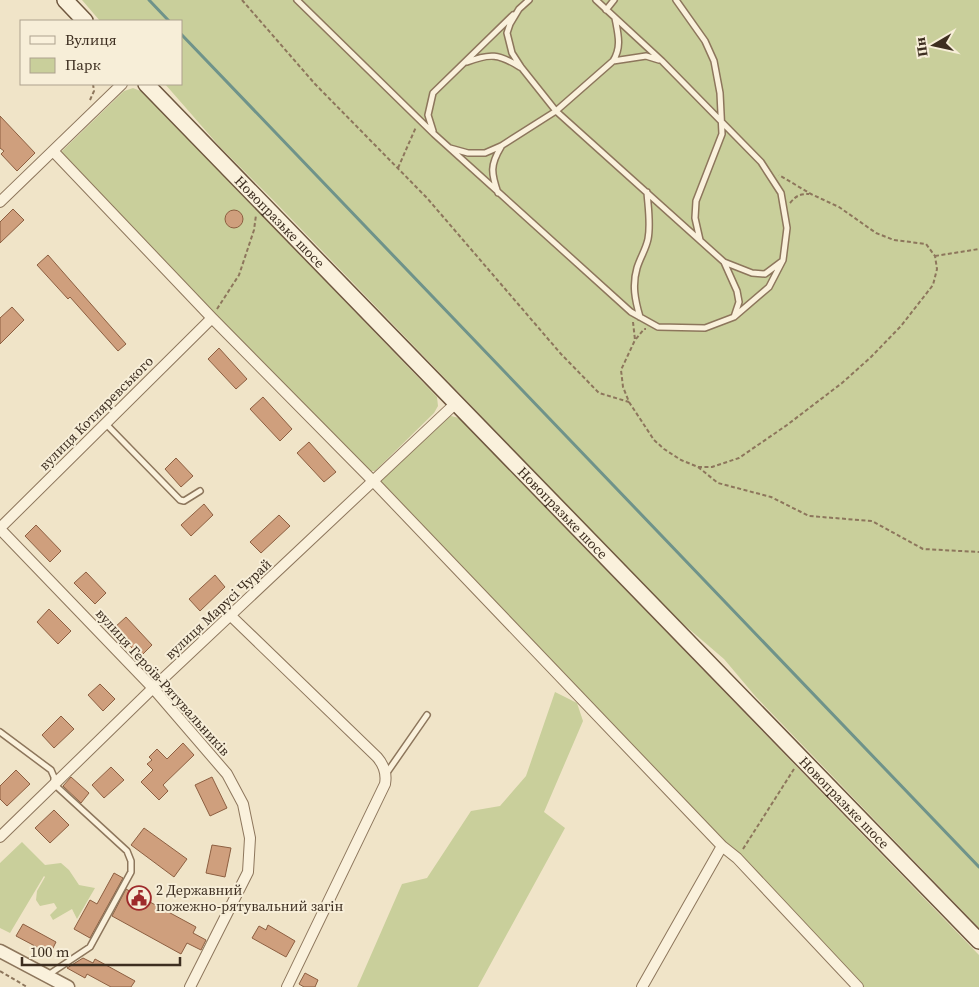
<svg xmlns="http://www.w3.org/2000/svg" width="979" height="987" font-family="'Source Serif 4',serif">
	<rect width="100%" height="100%" fill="#f0e4c8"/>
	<path fill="#c9cf9b" d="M 82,0 L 979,0 L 979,928 L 756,697 L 724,659 L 675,617 L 275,202 L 220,147 L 165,84 L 181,84 L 181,21 L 100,21 Z
		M 133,88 L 143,92 L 437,397 L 438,406 L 434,413 L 375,471 L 366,471 L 62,156 L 62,151 L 124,91 Z
		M 447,415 L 459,418 L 979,955 L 979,987 L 864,987 L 741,859 L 722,842 L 379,482 Z
		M 555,692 L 577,703 L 583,721 L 544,812 L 565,828 L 478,987 L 357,987 L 402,884 L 427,878 L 471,811 L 500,806 L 526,776 Z
		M 22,842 L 45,865 L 61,863 L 69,870 L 79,885 L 95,888 L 77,919 L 72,909 L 53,920 L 50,915 L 57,908 L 54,903 L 40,906 L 36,900 L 37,891 L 45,877 L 44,876 L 10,933 L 0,928 L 0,863 Z"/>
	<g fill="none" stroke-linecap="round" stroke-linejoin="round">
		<path stroke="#6f938a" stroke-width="3" d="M 149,0 L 169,21
			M 181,34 L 979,867"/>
	</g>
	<path fill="#cf9f7d" stroke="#8d5f41" d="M 0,116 L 35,153 L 17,171 L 1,154 L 4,151 L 0,148 Z
		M 13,209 L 24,220 L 0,243 L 0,222 Z
		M225 219a9 9 0 1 1 18 0a9 9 0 1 1-18 0Z
		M 48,255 L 126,344 L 118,351 L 70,297 L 68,299 L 37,265 Z
		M 12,307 L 24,320 L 0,344 L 0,318 Z
		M 219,348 L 247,379 L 236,389 L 208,359 Z
		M 263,397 L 292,429 L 280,441 L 250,409 Z
		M 309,442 L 336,472 L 324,482 L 297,453 Z
		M 176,458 L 193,476 L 181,487 L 165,469 Z
		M 204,504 L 213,515 L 191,536 L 181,525 Z
		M 279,515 L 290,526 L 261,553 L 250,542 Z
		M 36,525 L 61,551 L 50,562 L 25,536 Z
		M 86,572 L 106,593 L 95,604 L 74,583 Z
		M 215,575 L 225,587 L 200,611 L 189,599 Z
		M 49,609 L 71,631 L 58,644 L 37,622 Z
		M 126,617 L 152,645 L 140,657 L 114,628 Z
		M 100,684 L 115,699 L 103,711 L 88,695 Z
		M 61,716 L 74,729 L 54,748 L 42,735 Z
		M 183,743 L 194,755 L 163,785 L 168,791 L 159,800 L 141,782 L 153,770 L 147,764 L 152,760 L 149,757 L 157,749 L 167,759 Z
		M 111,767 L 124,780 L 104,798 L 92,785 Z
		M 16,770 L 30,784 L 7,806 L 0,799 L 0,786 Z
		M 71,777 L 89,793 L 81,803 L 63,786 Z
		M 212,777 L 227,808 L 210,816 L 195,785 Z
		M 54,810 L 69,825 L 50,843 L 35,828 Z
		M 144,828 L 187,859 L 174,877 L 131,845 Z
		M 212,845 L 231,848 L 225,877 L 206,873 Z
		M 114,873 L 123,878 L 90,938 L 74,929 L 90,900 L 97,904 Z
		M 126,889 L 196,927 L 193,933 L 206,940 L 201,950 L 187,943 L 181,954 L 112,916 Z
		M 23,924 L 56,942 L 50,954 L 16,936 Z
		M 268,925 L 295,941 L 286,957 L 252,938 L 259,926 L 266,930 Z
		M 83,958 L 93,963 L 95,959 L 135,981 L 131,987 L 111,987 L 87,974 L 85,978 L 67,968 Z
		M 305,973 L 318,980 L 315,987 L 304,987 L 299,984 Z"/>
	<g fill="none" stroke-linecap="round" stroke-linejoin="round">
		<g stroke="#8d765c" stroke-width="8">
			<path id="service" d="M 297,0 L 434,134 L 631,312 L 658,327 L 705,328 L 734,317 L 769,287 L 783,260 L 787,228 L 781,193 L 761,162 L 662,61 L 596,0
				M 529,0 L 519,9 L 510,24 L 507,33 L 512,53 L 521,67 L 556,111 L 724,262 L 752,273 L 765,274 L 781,262
				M 676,0 L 705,41 L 714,61 L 720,93 L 722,134 L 696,201 L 695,218 L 700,240
				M 606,10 L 614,0
				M 613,61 C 622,47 618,34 615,18
				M 467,62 C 490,53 499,54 520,67
				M 433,131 L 428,115 L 433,93 L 513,15
				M 450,148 L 468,153 L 485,153 L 501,146 L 556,111 L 613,61 L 646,56 L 659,60
				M 498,193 C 491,173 490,165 501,147
				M 724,262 L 737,291 L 739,302 L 734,317
				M 640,317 C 635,300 632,285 637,268 C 640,258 646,249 648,239 C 651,224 648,207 647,192
				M 106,424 L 180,500 L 184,501 L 200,491
				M 0,732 L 51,770 L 54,777 L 54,784 L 127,851 L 131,861 L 131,872 L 90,947 L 48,975
				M 386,774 L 427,715"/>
		</g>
		<g stroke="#8d765c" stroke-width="12">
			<path id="minor" d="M 53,151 L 212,318 L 374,482 L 722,846 L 737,858 L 858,987
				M 0,202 L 122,84
				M 0,528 L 212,318
				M 0,529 L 153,688 L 227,774 L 243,804 L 250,838 L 248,872 L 190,987
				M 231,616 L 377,757 C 384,765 387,773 385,784 L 287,987
				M 0,837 L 153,688 L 456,403
				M 642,987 L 722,846"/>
		</g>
		<g stroke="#8d765c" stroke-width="15">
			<path id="tertiary" d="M 0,951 L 68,987"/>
		</g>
		<g stroke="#6f573f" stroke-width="18">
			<g id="secondary">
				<path d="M 65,0 L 85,21"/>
				<path id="s1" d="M 146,84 L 979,941"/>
			</g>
		</g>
		<path stroke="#8d765c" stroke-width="2" stroke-dasharray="4 2.5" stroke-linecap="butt" d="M 242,0 L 315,84 L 427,198 L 561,354 L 599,393 L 629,402
			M 90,100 L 94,91 L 93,84
			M 398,168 L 416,127
			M 790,203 C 796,196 799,194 809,194
			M 935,256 L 979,249
			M 217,309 L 239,275 L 254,230 L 256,215
			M 633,322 L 635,340 L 621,370 L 623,387 L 629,402 L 654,440 L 664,449 L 681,460 L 698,467 L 712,467 L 739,458 L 787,425 L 842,383 L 871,357 L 901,326 L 933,285 L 937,269 L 935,256 L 926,244 L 894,240 L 876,233 L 839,207 L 811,194 L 779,175
			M 636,339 L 644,329 L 646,329
			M 698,467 L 718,483 L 771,497 L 809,516 L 872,521 L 923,549 L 979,552
			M 743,849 L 794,769
			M 0,971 L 27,987"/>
		<use href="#service" stroke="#faf1dc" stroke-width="5"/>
		<use href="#minor" stroke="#faf1dc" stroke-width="10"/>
		<use href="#tertiary" stroke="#faf1dc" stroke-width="12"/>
		<use href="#secondary" stroke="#faf1dc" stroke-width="15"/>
	</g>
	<defs>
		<g id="civic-ring" transform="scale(1.25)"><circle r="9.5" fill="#f7eed8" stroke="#9e2a2b" stroke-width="1.5"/><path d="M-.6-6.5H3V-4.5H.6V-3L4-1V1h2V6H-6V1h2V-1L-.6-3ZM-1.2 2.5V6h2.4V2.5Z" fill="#9e2a2b"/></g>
	</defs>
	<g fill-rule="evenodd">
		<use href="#civic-ring" x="139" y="898"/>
	</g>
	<g text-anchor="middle" stroke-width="4" stroke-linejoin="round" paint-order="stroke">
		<g font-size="14" fill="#3d2e20" stroke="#f7eed8">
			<text dy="5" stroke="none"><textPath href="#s1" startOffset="192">Новопразьке шосе</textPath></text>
			<text transform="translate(96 413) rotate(-45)" y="5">вулиця Котляревського</text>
			<text dy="5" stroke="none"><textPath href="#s1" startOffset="598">Новопразьке шосе</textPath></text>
			<text transform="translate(218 609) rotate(-43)" y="5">вулиця Марусі Чурай</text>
			<text transform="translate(163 682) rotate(48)" y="5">вулиця Героїв-Рятувальників</text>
			<text dy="5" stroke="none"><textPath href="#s1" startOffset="1002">Новопразьке шосе</textPath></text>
		</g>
		<g font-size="14" fill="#3d2e20" stroke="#f7eed8" text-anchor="start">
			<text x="156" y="895">2 Державний<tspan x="156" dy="16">пожежно-рятувальний загін</tspan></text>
		</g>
	</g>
	<rect x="20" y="20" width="162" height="65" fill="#f7eed8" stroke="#ada18e"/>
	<rect x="30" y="36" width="25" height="8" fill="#faf1dc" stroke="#ada18e"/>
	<text x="65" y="45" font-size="15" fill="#3d2e20">Вулиця</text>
	<rect x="30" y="58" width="25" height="15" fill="#c9cf9b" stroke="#ada18e"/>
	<text x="65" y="70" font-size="15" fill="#3d2e20">Парк</text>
	<g transform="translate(934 45) rotate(261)" stroke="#f7eed8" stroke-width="4" paint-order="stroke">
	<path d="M0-4L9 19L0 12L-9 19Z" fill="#3d2e20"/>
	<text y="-8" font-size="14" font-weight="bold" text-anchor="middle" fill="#3d2e20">Пн</text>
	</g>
	<path d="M22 957v8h158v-8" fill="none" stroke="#3d2e20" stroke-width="2.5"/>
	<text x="30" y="957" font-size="15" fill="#3d2e20" stroke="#f7eed8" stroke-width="4" paint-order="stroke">100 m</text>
</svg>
